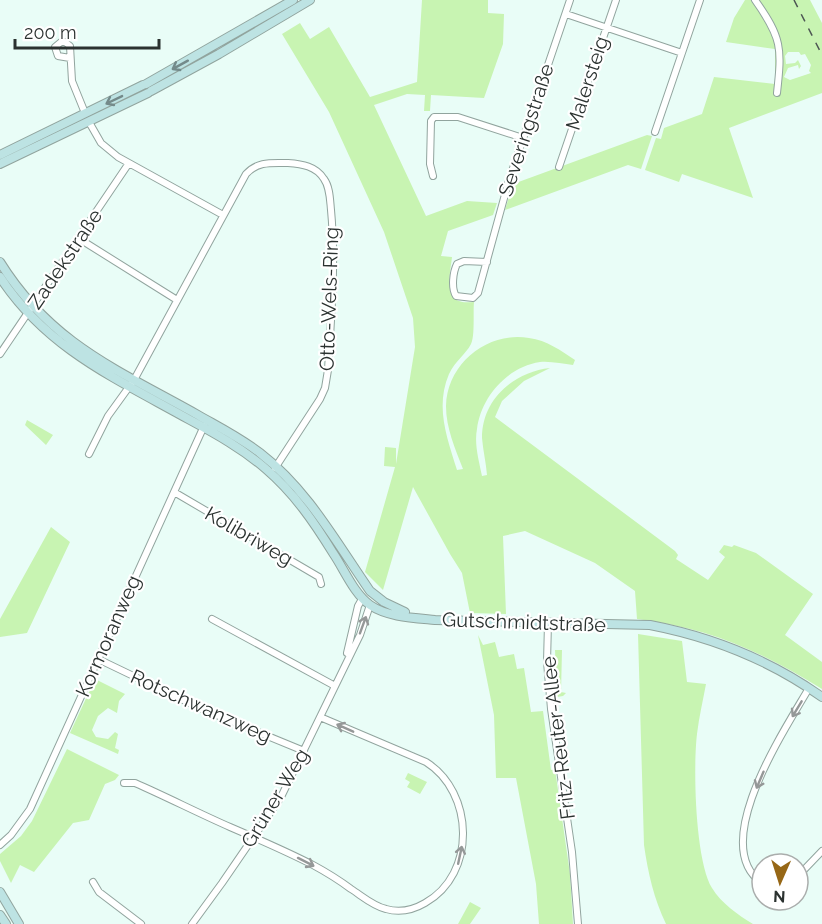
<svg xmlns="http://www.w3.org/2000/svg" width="822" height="924" font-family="Raleway,sans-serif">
	<rect width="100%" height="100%" fill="#e9fdf7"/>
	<path fill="#c8f4b2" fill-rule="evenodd" d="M 422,0 L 488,0 L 488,13 L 504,14 L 503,44 L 484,98 L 431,95 L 430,111 L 424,111 L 425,95 L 407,94 L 374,105 L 426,216 L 467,201 L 497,203 L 493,215 L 448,231 L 441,256 L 452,257 C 451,268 444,297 459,301 C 463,303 469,302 474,302 C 473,312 475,337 471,344 C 466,354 455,361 449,374 C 435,407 447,438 457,470 L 463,469 C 455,448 446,428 446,406 C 447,363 488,331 529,338 C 547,340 561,351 575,360 L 573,365 C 563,364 551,361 540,362 C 507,367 481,397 477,429 C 474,444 479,461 482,476 L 487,475 C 486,463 483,450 482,438 C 482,399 514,372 550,368 L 524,381 L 502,401 L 495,417 L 675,551 L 678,555 L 676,559 L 708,580 L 725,557 L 719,552 L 724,545 L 732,547 L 734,545 L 756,553 L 813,594 L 785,635 L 822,662 L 822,689 C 761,651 709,628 637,619 L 635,591 L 595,563 L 525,531 L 503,536 L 506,614 L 470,613 L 462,573 L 450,554 L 413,487 L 383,590 L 365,572 L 395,467 L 384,466 L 385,447 L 396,448 L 396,464 L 415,347 L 413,318 L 384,232 L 329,112 L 282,34 L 300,23 L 310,39 L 329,27 L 370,97 L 417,82 Z
		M 745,0 L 810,0 L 822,23 L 822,93 L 729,128 L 753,198 L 682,174 L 679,182 L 645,170 L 656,138 L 661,139 L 664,128 L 702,114 L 714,77 L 775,84 L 775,49 L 726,42 L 734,18 ZM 788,52 L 799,52 L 801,55 L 805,54 L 811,65 L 809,71 L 811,73 L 790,80 L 784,77 L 788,68 L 798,65 L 799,69 L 801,66 L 798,60 L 795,63 L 786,64 L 785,56 Z
		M 647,135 L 652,136 L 641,169 L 628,165 L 505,210 L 513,184 Z
		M 27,420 L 53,435 L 46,445 L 25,425 Z
		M 51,527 L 70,542 L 27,633 L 0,637 L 0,619 Z
		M 638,634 L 682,641 L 687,682 L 706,684 C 703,700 699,717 697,734 C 693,767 695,860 712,888 C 721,903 738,915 753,924 L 666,924 C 654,899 648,873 644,845 Z
		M 478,635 L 483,645 L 495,642 L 499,657 L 514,654 L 517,669 L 524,668 L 531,712 L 543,711 L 551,770 L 555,769 L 570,874 L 573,924 L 539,924 L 536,884 L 516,778 L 496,778 L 494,715 Z
		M 555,650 L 562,650 L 561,692 L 566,693 L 563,696 L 557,697 Z
		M 95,679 L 125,694 L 119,701 L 117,713 L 108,708 L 98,716 L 92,730 L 96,737 L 108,739 L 115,732 L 118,734 L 115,748 L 119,750 L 118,754 L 70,733 Z
		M 67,749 L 119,775 L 115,780 L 105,784 L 89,820 L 73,823 L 34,872 L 20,865 L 11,883 L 0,861 L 0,854 L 21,836 L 32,821 Z
		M 408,773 L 427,782 L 420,794 L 407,787 L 410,782 L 405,779 Z
		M 470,902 L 481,908 L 470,924 L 458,924 Z"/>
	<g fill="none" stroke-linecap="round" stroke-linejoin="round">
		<g stroke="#91a49e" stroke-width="8">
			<path id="street" d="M 755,0 C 782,38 782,48 777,93
				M 566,14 L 682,53
				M 70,58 L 58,56 L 55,47 L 61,42 L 65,42 L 70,46 L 72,81 L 85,113
				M 89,122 L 101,143 L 118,157 L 223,215
				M 655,132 L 700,0
				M 559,167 L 616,0
				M 433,176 L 430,164 L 431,121 L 434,117 L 458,117 L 523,138
				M 78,238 L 177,300
				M 487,262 L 464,261 L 457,264 C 453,272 451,288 456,296 L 473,298 L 478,293 L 509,180 L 570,0
				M 0,354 L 129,163
				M 89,454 L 108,416 L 134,380 L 246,174 C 258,161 271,163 288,163 C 302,164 316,166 324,179 C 330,187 330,200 331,210 C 336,263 331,317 328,370 L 325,388 L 320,399 L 275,468
				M 174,492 L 319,577 L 321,584
				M 212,619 L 335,686
				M 548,623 L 547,662 L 551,709 L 572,852 L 578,924
				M 347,653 L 358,606 L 362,599
				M 98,659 L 202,709 L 304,751
				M 124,783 L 135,783 C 167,797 198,813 230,827 C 258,839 286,851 313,865 C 326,872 339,880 351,889 C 362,896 373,906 386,909 C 400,913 413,910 425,903 C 477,874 474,792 426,762 L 320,717
				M 0,845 L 11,835 L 30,809 L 204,426
				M 798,876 L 822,851
				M 93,882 L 99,892 L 141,924
				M 762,883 C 707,845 786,728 809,688
				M 192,924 L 222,883 L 281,797 L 360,635 L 370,605"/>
		</g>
		<g stroke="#91a49e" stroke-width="10">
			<path id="secondary" d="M 146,84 L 293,0
				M 151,91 L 219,54 L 310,0
				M 0,155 L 143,85
				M 0,164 L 148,93
				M 0,262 C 51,344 118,370 198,415 C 219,427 241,438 260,453 C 308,490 336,542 370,591 L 384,602 L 405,612
				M 0,277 C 47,349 117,379 190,420 C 216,434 243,449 266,469 C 294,493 314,522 333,553 C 344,569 354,594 370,605 C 387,617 414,618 435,620 L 650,625 C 712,637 770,660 822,697
				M 0,892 L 19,924
				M 0,915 L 6,924"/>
		</g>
		<use href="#street" stroke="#fff" stroke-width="6"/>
		<use href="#secondary" stroke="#bde3e3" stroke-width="8"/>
		<path stroke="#4d5653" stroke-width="1.5" stroke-dasharray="8 8" stroke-linecap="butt" d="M 794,0 L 822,55"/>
	</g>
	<defs><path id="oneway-shaft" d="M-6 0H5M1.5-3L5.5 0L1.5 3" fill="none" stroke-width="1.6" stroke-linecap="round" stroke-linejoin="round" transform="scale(1.5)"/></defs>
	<g stroke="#748a8a">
		<use href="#oneway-shaft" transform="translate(180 65) rotate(151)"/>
		<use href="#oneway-shaft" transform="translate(114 100) rotate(154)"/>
	</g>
	<g stroke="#959898">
		<use href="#oneway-shaft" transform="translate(363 625) rotate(-70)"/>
		<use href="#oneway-shaft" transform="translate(797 709) rotate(121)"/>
		<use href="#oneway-shaft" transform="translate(345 728) rotate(-156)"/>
		<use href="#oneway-shaft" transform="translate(760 780) rotate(113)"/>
		<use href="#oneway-shaft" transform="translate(460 855) rotate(-78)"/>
		<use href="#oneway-shaft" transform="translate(306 862) rotate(27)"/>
	</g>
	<g text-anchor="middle" stroke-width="4.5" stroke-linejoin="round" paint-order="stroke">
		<g font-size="20" fill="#2b3230" stroke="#fff">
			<text transform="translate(587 83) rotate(-72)" y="7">Malersteig</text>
			<text transform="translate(526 130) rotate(-72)" y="7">Severingstraße</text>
			<text transform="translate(65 259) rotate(-56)" y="7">Zadekstraße</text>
			<text transform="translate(329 299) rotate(-88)" y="7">Otto-Wels-Ring</text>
			<text transform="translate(249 536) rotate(30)" y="7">Kolibriweg</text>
			<text transform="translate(524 622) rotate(2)" y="7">Gutschmidtstraße</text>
			<text transform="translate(108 636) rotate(-66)" y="7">Kormoranweg</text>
			<text transform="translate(201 706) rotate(24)" y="7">Rotschwanzweg</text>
			<text transform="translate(558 738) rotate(-97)" y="7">Fritz-Reuter-Allee</text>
			<text transform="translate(275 798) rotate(-59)" y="7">Grüner Weg</text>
		</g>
	</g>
	<g transform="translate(780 882) rotate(183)"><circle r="28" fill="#ffffff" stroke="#aaadac" stroke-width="1.5"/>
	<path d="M0-4.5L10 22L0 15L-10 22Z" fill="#966716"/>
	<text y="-9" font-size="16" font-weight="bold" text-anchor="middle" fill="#2b3230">N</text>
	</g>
	<path d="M15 39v9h144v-9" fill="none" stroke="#2b3230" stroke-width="3"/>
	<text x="24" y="39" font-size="18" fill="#2b3230" stroke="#ffffff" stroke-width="4.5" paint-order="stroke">200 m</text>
</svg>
